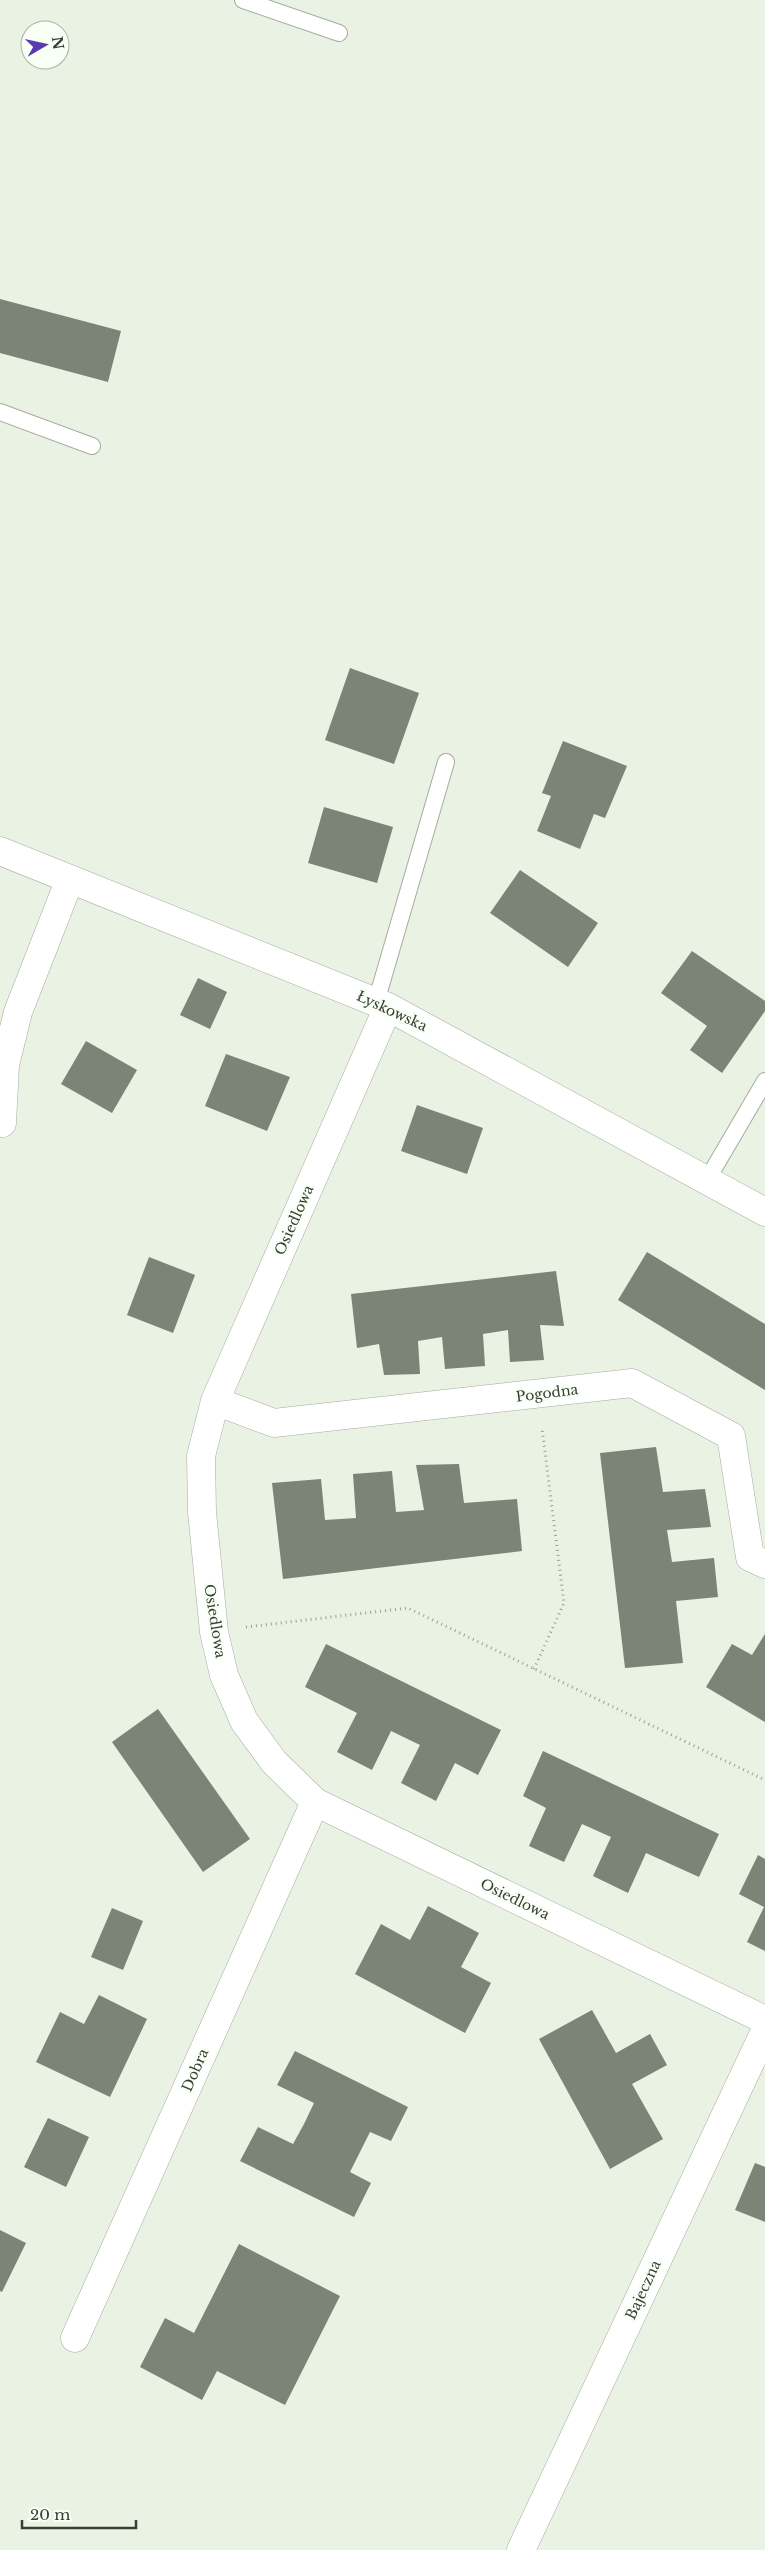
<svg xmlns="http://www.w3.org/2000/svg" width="765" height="2550" font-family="'Libre Baskerville',serif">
	<rect width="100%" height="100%" fill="#eaf2e4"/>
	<path fill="#7c8377" d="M 0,299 L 121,331 L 108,382 L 0,353 Z
		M 350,668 L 419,693 L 394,764 L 325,740 Z
		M 563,741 L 627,766 L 605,818 L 594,814 L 580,849 L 537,831 L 551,796 L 542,793 Z
		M 324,807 L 393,827 L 377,883 L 308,863 Z
		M 520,870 L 598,923 L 568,967 L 490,913 Z
		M 692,951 L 765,1001 L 765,1011 L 722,1073 L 690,1050 L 707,1026 L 661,993 Z
		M 198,978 L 227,992 L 210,1029 L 180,1015 Z
		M 86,1041 L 137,1070 L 112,1113 L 61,1084 Z
		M 226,1054 L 290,1077 L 267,1131 L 205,1106 Z
		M 417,1105 L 483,1128 L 467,1174 L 401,1151 Z
		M 647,1252 L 765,1324 L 765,1390 L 618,1300 Z
		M 149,1257 L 195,1275 L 173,1333 L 127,1315 Z
		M 556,1271 L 564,1326 L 540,1325 L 544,1360 L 510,1362 L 508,1330 L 483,1334 L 485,1366 L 445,1369 L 442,1337 L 418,1341 L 420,1374 L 384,1375 L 379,1344 L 357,1348 L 351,1294 Z
		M 656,1447 L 663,1492 L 705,1489 L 711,1527 L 667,1530 L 672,1562 L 714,1558 L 718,1597 L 676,1601 L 683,1663 L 625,1668 L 600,1453 Z
		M 459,1464 L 464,1503 L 517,1499 L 522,1551 L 283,1579 L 272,1483 L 321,1479 L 325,1520 L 356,1518 L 353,1474 L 392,1471 L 396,1512 L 424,1510 L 416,1465 Z
		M 765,1634 L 765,1722 L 706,1687 L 732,1644 L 752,1655 Z
		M 326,1644 L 501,1730 L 478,1775 L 455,1763 L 436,1801 L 401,1783 L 420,1745 L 391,1731 L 372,1770 L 337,1752 L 357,1713 L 305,1687 Z
		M 158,1709 L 250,1839 L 203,1872 L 112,1742 Z
		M 543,1751 L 719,1834 L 699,1877 L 646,1853 L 628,1893 L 593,1876 L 611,1837 L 582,1824 L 564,1862 L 529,1846 L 546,1808 L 523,1796 Z
		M 758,1855 L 765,1859 L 765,1951 L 747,1942 L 764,1907 L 739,1894 Z
		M 428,1906 L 479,1933 L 461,1967 L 491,1983 L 465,2033 L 355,1974 L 381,1924 L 410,1940 Z
		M 112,1908 L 143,1921 L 123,1970 L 91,1957 Z
		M 99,1995 L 147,2019 L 110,2097 L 36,2062 L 60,2012 L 84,2024 Z
		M 592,2010 L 616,2053 L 650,2034 L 667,2065 L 632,2084 L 663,2139 L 610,2169 L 539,2039 Z
		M 295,2051 L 408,2107 L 391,2141 L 370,2132 L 350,2172 L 371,2183 L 354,2217 L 240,2161 L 258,2127 L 293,2144 L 304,2124 L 314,2103 L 277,2085 Z
		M 48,2118 L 89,2137 L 66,2187 L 24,2167 Z
		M 755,2163 L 765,2167 L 765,2222 L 735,2210 Z
		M 0,2230 L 26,2243 L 2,2292 L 0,2291 Z
		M 239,2244 L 340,2296 L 285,2405 L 217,2371 L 202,2400 L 140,2367 L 165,2318 L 194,2333 Z"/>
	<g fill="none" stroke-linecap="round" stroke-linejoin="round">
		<g stroke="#a5ac9f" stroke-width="18">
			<path id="lane" d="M 243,0 L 339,33
				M 0,412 L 92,446
				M 376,1002 L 446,762
				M 707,1180 L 765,1081"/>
		</g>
		<g stroke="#a5ac9f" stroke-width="29">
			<path id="street" d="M 0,851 L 388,1007 L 765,1212
				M 388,1007 L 215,1401 L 201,1456 L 202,1512 L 214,1632 L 224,1675 L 244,1721 L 274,1762 L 315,1802 L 765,2020
				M 2,1123 L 5,1065 L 18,1012 L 70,879
				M 215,1401 L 274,1423 L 632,1383 L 731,1436 L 750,1557 L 765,1564
				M 75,2338 L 315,1802
				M 521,2550 L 765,2031"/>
		</g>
		<path stroke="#9aa096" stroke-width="3" stroke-dasharray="1 4" stroke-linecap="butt" d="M 246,1627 L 408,1608 L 765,1780
			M 534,1669 L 564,1603 L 542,1428"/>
		<use href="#lane" stroke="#fff" stroke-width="16"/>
		<use href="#street" stroke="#fff" stroke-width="28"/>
	</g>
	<g text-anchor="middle" stroke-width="5" stroke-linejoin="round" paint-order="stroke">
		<g font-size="14" fill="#393c37" stroke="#f8fff4">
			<text transform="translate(392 1011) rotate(25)" y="5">Łyskowska</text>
			<text transform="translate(294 1220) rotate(-66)" y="5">Osiedlowa</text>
			<text transform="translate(547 1393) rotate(-7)" y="5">Pogodna</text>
			<text transform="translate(215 1621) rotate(81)" y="5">Osiedlowa</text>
			<text transform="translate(515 1899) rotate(26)" y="5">Osiedlowa</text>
			<text transform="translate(195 2070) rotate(-66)" y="5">Dobra</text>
			<text transform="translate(643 2290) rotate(-65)" y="5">Bajeczna</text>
		</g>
	</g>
	<g transform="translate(45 45) rotate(81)"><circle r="24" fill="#f8fff4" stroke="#acb1a8"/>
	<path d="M0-4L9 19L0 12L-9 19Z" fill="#5a39b2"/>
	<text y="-8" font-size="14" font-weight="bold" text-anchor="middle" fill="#393c37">N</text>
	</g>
	<path d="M22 2520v8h114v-8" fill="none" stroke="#393c37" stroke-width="2.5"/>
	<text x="30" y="2520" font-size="15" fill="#393c37" stroke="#f8fff4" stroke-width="4" paint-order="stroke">20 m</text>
</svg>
